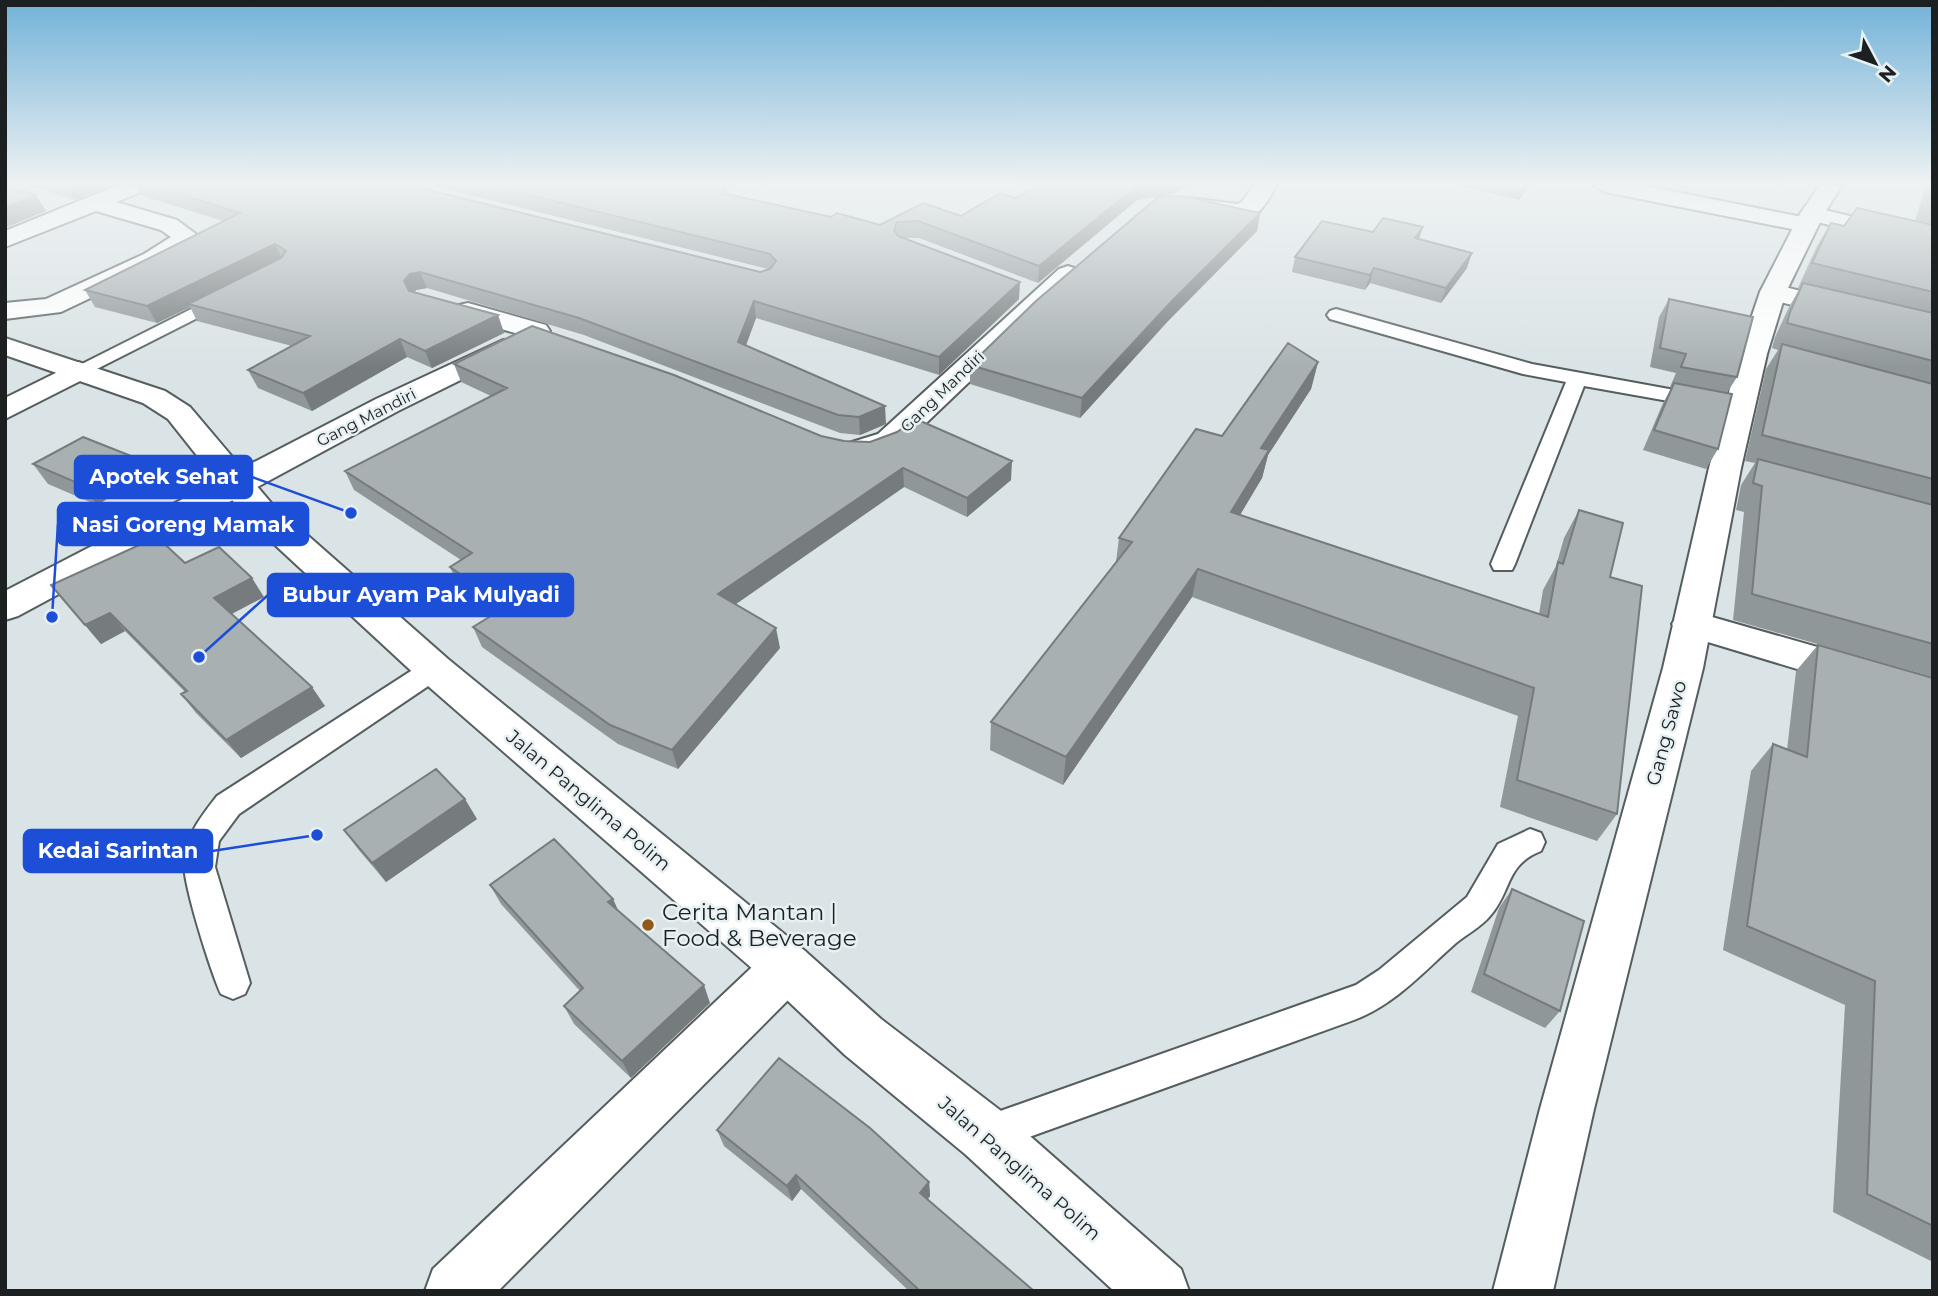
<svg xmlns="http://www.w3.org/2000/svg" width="1938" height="1296" font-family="Montserrat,sans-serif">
	<rect width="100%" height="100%" fill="#dae3e5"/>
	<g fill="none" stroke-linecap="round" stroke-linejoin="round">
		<g stroke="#555d5e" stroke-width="4">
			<path id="service" d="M 223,293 L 229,294 L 232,298 L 229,302 L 85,375 L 71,375 L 68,371 Z
				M 1336,309 L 1532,364 L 1702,395 L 1712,401 L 1702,407 L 1584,386 L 1515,564 L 1512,570 L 1494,570 L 1491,564 L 1566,382 L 1523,374 L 1330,319 L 1327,315 L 1330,311 Z
				M 434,659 L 443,662 L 447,669 L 443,676 L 239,814 L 219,841 L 215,867 L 250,983 L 245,994 L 233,999 L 221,994 C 211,972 181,879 184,858 C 187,834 203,814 217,796 L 425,662 Z
				M 1530,829 L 1541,833 L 1545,842 L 1541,851 C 1505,865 1512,891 1490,916 C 1481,927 1467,934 1456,943 C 1423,972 1396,1004 1354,1020 L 985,1153 L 972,1147 L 966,1134 L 972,1121 L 1356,985 L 1379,970 L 1467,897 L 1498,844 Z"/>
		</g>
		<g stroke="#555d5e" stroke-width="4">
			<path id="minor" d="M 118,185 L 149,185 L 146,190 L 116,202 L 177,220 L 200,237 L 162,264 L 61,312 L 5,319 L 5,303 L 46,299 L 144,254 L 171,237 L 161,230 L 96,211 L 5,247 L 5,231 Z
				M 1254,185 L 1277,185 C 1272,193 1265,207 1258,212 C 1239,225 1202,215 1182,210 L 1178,205 L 1182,200 L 1190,198 L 1237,204 L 1242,202 Z
				M 1594,185 L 1641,185 L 1802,217 L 1800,214 L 1804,209 L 1812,207 L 1933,236 L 1933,250 L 1817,222 L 1815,230 L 1807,232 L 1605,192 Z
				M 1068,266 L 1077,269 L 1081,274 L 1077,279 L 900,448 L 863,458 L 852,456 L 847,449 L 852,442 L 878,434 L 1059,269 Z
				M 1773,284 L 1933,324 L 1933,340 L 1764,298 L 1760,292 L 1764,286 Z
				M 468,303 L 546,325 L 550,331 L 546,337 L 536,339 L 459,317 L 455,311 L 459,305 Z
				M 503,340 L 513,342 L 517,348 L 513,354 L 398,411 L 18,616 L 5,620 L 5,591 L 376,399 Z
				M 78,362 L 88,365 L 92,371 L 88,377 L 5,419 L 5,398 Z
				M 1691,611 L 1933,680 L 1933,710 L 1678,633 L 1672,624 L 1678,615 Z
				M 787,944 L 805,951 L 812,967 L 805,983 L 498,1291 L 425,1291 L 433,1269 L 769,951 Z"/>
		</g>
		<g stroke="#555d5e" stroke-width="4">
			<path id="tertiary" d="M 1820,185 L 1842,185 L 1824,214 L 1786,292 L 1767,354 L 1741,468 L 1703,668 L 1594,1109 L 1553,1291 L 1493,1291 L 1540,1109 L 1663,668 L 1709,468 L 1739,354 L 1760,292 L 1800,214 Z
				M 5,338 L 165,391 L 190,407 L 272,504 L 448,659 L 805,951 L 881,1019 L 1005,1114 L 1181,1269 L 1189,1291 L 1114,1291 L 965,1154 L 845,1055 L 769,983 L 420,679 L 248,520 L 168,419 L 143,403 L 5,355 Z"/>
		</g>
		<use href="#service" fill="#fff" fill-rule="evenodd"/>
		<use href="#minor" fill="#fff" fill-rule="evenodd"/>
		<use href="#tertiary" fill="#fff" fill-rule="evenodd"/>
	</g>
	<path fill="#909799" d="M 27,185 L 110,185 L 75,200 Z
		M 135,185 L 408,185 L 760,272 L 768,269 L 430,185 L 712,185 L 729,195 L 831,217 L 880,225 L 923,203 L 961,216 L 1015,198 L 1173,194 L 1137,200 L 1038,283 L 919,238 L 904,238 L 1019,299 L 939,375 L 756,318 L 746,345 L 886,424 L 860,435 L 840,433 L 584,335 L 427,288 L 416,290 L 415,292 L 498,315 L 504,333 L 432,368 L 407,357 L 312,411 L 258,388 L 248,370 L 292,346 L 197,321 L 190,307 L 157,323 L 95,307 L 85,290 L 223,221 L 140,195 Z
		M 1457,185 L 1530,185 L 1519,200 Z
		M 1926,185 L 1933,185 L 1933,677 L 1733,620 L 1744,512 L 1736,510 L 1741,485 L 1755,463 L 1745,461 L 1766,369 L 1778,350 L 1772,348 L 1775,337 L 1789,307 L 1800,288 L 1798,288 L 1817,246 L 1831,223 L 1844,226 L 1915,221 Z
		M 1260,213 L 1257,231 L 1168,321 L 1080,418 L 970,384 L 970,365 Z
		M 1373,232 L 1419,239 L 1467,268 L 1441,303 L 1370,283 L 1365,290 L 1292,272 L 1295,257 Z
		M 1669,299 L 1737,377 L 1727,393 L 1718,449 L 1706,469 L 1643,450 L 1663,403 L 1672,387 L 1670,387 L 1676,373 L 1650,367 L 1659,317 Z
		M 1318,362 L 1311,389 L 1268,455 L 1262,478 L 1240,515 L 1539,614 L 1543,590 L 1556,566 L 1564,538 L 1579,510 L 1610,577 L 1617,814 L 1597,841 L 1500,807 L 1518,716 L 1192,597 L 1063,785 L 990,750 L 991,722 L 1116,562 L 1119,538 L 1222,436 Z
		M 454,364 L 821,436 L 1011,480 L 967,517 L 904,487 L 736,604 L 780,648 L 678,769 L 618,744 L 482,647 L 473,627 L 497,612 L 459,586 L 450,567 L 461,560 L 354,490 L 345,471 L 491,396 L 461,382 Z
		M 131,456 L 145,476 L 97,505 L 48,484 L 33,464 Z
		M 185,563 L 264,597 L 232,614 L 325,706 L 241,758 L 196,713 L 181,694 L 185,692 L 125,631 L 101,644 L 51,585 Z
		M 1818,645 L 1933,678 L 1933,1262 L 1833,1212 L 1845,1005 L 1723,950 L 1751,771 L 1773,744 L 1787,750 L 1796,671 Z
		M 477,819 L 386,882 L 358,849 L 344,830 Z
		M 490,885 L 613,899 L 618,911 L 710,1003 L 631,1078 L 574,1024 L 564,1006 L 580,991 L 501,904 Z
		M 1512,889 L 1560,1011 L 1545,1028 L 1471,992 L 1499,908 Z
		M 717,1130 L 929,1182 L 930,1196 L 928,1199 L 1034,1291 L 909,1291 L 801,1189 L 792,1201 L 724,1146 Z"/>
	<path fill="#767b7d" d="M 66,185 L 110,185 L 75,200 Z
		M 1138,185 L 1190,185 L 1173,194 L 1137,200 L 1038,283 L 1039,266 Z
		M 1525,185 L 1530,185 L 1519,200 L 1524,186 Z
		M 36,195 L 46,211 L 5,228 L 5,208 Z
		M 1260,213 L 1257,231 L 1168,321 L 1080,418 L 1082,398 L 1171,302 Z
		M 1423,227 L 1418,242 L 1415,238 Z
		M 275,244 L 283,261 L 188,304 L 190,307 L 157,323 L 147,306 Z
		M 1472,253 L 1467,268 L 1441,303 L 1446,288 Z
		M 1374,268 L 1370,283 L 1365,290 L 1370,275 Z
		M 420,272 L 427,288 L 416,290 L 411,298 L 404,281 L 410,274 Z
		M 1020,282 L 1019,299 L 939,375 L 939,357 Z
		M 754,301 L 756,318 L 741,359 L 738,342 Z
		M 498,315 L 504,333 L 432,368 L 425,351 Z
		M 400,339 L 407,357 L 312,411 L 303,393 Z
		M 1318,362 L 1311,389 L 1268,455 L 1262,478 L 1225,540 L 1231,512 L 1261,448 Z
		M 885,406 L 886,424 L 860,435 L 859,417 Z
		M 131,456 L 145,476 L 97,505 L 82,485 Z
		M 1012,461 L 1011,480 L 967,517 L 967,498 Z
		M 903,468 L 904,487 L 723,613 L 718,594 Z
		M 1198,569 L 1192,597 L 1063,785 L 1066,757 Z
		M 252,578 L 264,597 L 227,616 L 214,598 Z
		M 110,613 L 125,631 L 101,644 L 85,625 Z
		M 776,628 L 780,648 L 678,769 L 672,750 Z
		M 312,687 L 325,706 L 241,758 L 226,740 Z
		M 465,799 L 477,819 L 386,882 L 372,863 Z
		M 613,899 L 621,917 L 608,902 Z
		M 704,985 L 710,1003 L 631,1078 L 622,1061 Z
		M 796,1175 L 801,1189 L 792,1201 L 787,1186 Z
		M 929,1182 L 930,1196 L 922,1207 L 920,1193 Z"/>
	<path fill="#a8b0b2" stroke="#767b7d" stroke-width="2" d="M 150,185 L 409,185 L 760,272 L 770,269 L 776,261 L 770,254 L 489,185 L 712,185 L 728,189 L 722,193 L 831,217 L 837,213 L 880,225 L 923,203 L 961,216 L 1000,193 L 1015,198 L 1040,185 L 1138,185 L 1039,266 L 918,221 L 897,222 L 894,230 L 898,236 L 1020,282 L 939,357 L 754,301 L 738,342 L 885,406 L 859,417 L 838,415 L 579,318 L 420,272 L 410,274 L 404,281 L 409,291 L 498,315 L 425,351 L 400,339 L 303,393 L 248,370 L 310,336 L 188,304 L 281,258 L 286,251 L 275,244 L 147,306 L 85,290 L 240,213 Z
		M 5,186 L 36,195 L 5,208 Z
		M 1933,187 L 1933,207 L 1927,205 Z
		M 1183,196 L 1260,213 L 1171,302 L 1082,398 L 970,365 L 1036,301 L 1158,197 Z
		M 1857,208 L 1933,225 L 1933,292 L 1812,263 L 1831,223 L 1844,226 Z
		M 1383,218 L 1423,227 L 1415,238 L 1472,253 L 1446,288 L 1374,268 L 1370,275 L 1295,257 L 1322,221 L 1373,232 Z
		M 1803,283 L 1933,313 L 1933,361 L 1787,323 L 1790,312 Z
		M 1669,299 L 1753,317 L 1737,377 L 1681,367 L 1686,354 L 1660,348 Z
		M 532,326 L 674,375 L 821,436 L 844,441 L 870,442 L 897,432 L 916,419 L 1012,461 L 967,498 L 903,468 L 718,594 L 776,628 L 672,750 L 610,725 L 473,627 L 507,606 L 450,567 L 472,553 L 345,471 L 507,388 L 454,364 Z
		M 1288,343 L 1318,362 L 1261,448 L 1269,450 L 1231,512 L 1548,617 L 1558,562 L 1563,564 L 1579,510 L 1623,523 L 1610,577 L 1642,586 L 1617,814 L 1517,780 L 1534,688 L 1198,569 L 1066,757 L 991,722 L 1132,542 L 1119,538 L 1196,429 L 1222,436 Z
		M 1782,344 L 1933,384 L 1933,479 L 1762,435 Z
		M 1674,383 L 1732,394 L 1718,449 L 1654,430 Z
		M 83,437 L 131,456 L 82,485 L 33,464 Z
		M 1758,459 L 1933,505 L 1933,644 L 1752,594 L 1762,486 L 1753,483 Z
		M 157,537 L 185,563 L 219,547 L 252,578 L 214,598 L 312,687 L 226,740 L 181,694 L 187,691 L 110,613 L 85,625 L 51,585 Z
		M 1818,645 L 1933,678 L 1933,1226 L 1867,1194 L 1875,981 L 1747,926 L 1773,744 L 1807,757 Z
		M 436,769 L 465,799 L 372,863 L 344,830 Z
		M 554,839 L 613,899 L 608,902 L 704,985 L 622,1061 L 564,1006 L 583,988 L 490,885 Z
		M 1512,889 L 1584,921 L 1560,1011 L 1484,974 Z
		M 779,1058 L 870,1128 L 929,1182 L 920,1193 L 1034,1291 L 920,1291 L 796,1175 L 787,1186 L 717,1130 Z"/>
	<linearGradient id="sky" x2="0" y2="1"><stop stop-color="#72b2d8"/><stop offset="0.5" stop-color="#eef2f3"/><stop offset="1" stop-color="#eef2f3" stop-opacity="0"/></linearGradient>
	<rect width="1938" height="367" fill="url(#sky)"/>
	<circle fill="#925815" stroke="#e7f0f2" stroke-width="2.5" cx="648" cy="925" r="7"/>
	<g text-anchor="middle" stroke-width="5" stroke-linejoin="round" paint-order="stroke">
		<g font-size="16" fill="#1d2021" stroke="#e7f0f2">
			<text transform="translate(942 391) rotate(-44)" y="6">Gang Mandiri</text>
			<text transform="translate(366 417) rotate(-27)" y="6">Gang Mandiri</text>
		</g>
		<g font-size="19" fill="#1d2021" stroke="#e7f0f2">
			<text transform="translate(1666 733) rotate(-75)" y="7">Gang Sawo</text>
			<text transform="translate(589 800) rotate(40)" y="7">Jalan Panglima Polim</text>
			<text transform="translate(1020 1168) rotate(41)" y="7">Jalan Panglima Polim</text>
		</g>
		<g font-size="23" fill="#1d2021" stroke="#e7f0f2" text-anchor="start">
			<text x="662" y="920">Cerita Mantan |<tspan x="662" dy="26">Food &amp; Beverage</tspan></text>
		</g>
	</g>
	<path fill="none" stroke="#1d4ed8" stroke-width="2.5" d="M351 513L252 477M52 617L58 524M199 657L268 595M317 835L212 851"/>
	<g fill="#1d4ed8" stroke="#e7f0f2" stroke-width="2.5">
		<circle cx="351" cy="513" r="7"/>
		<circle cx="52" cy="617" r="7"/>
		<circle cx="199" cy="657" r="7"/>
		<circle cx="317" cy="835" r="7"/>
	</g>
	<g fill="#1d4ed8" stroke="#1d4ed8" stroke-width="2.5">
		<rect x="75" y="456" width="177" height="42" rx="7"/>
		<rect x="58" y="503" width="250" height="42" rx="7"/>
		<rect x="268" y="574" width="305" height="42" rx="7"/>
		<rect x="24" y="830" width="188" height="42" rx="7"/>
	</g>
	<g font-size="21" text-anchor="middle" font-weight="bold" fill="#fff">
		<text x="164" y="484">Apotek Sehat</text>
		<text x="183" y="532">Nasi Goreng Mamak</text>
		<text x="421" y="602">Bubur Ayam Pak Mulyadi</text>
		<text x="118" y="858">Kedai Sarintan</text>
	</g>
	<rect width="1938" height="1296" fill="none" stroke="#1d2021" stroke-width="14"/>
	<g transform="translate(1875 63) rotate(131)" stroke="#e7f0f2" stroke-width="5" paint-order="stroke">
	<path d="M0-5L12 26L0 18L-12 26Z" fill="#1d2021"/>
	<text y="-10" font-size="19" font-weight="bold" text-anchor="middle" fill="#1d2021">N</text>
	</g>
</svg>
